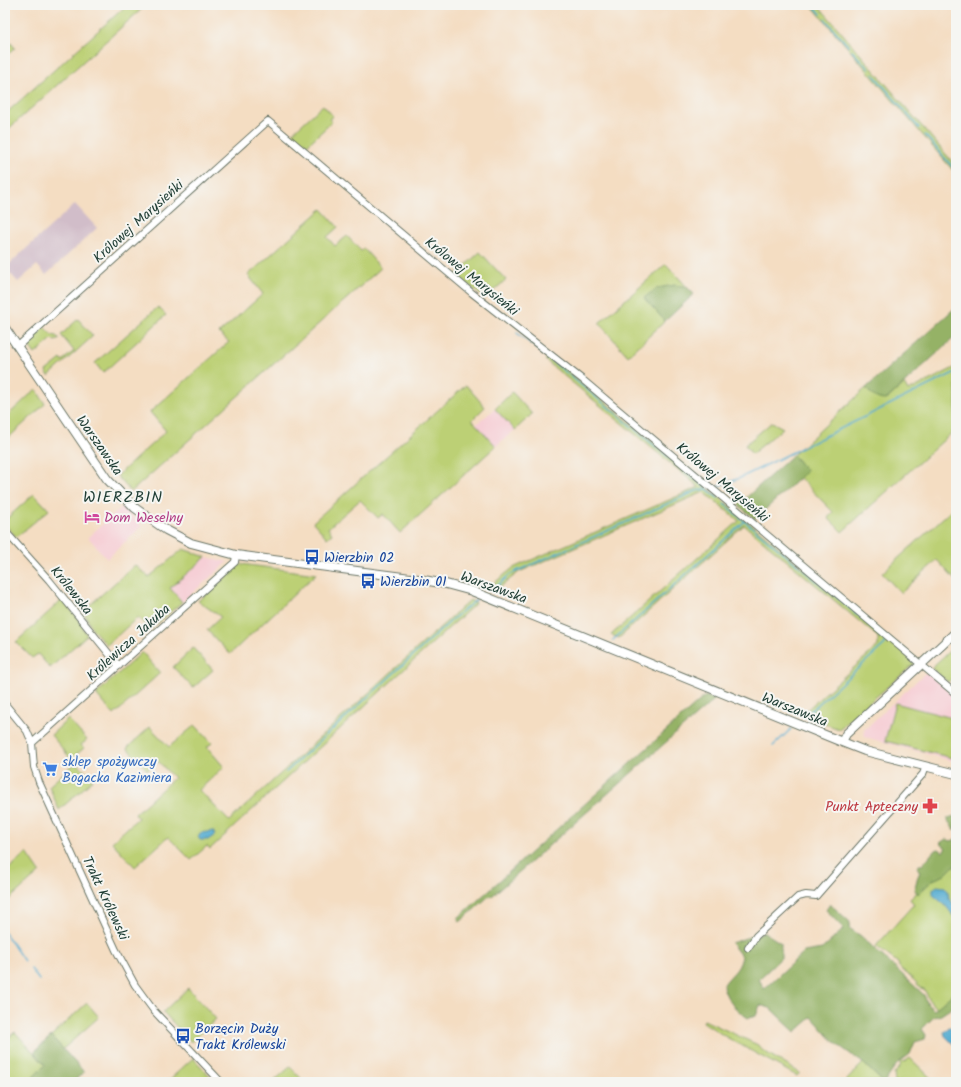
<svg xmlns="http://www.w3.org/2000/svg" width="961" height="1087" font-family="Kalam,sans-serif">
	<rect width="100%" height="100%" fill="#f6f6f2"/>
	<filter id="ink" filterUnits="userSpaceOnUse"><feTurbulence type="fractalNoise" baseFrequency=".025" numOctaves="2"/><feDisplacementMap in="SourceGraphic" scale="8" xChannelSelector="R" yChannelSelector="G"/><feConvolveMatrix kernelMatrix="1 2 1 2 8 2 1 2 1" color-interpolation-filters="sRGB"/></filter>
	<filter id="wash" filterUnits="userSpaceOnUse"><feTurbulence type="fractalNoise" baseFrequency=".012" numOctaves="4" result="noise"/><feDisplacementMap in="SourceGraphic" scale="16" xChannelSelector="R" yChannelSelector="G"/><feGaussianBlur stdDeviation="0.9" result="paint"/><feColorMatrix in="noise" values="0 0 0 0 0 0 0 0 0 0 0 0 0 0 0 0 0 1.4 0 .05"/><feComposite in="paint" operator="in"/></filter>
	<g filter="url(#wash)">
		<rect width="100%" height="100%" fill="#f4ddc2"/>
		<path fill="#f6cfd6" d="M 495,409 L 515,430 L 496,446 L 476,424 Z
			M 122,507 L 142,526 L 107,559 L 88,537 Z
			M 206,557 L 228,562 L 182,602 L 170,588 Z
			M 925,673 L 929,674 L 956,697 L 956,762 L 865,737 L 864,730 Z"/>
		<path fill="#d1bdc9" d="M 75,204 L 97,228 L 46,275 L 37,265 L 18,282 L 5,268 Z"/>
		<path fill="#bcd074" stroke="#6e8654" d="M 127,5 L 146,5 L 5,132 L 5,114 Z
			M 811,5 L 818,5 L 956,166 L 956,174 Z
			M 5,36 L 15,48 L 5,57 Z
			M 323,105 L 333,116 L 329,119 L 332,122 L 304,148 L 289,136 Z
			M 322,209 L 338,227 L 327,237 L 335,246 L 347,236 L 361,251 L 364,249 L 381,268 L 131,492 L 117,476 L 166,431 L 150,412 L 229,342 L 219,333 L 263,294 L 248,275 Z
			M 480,252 L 506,280 L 485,298 L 455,275 Z
			M 666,264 L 687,287 L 675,285 L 645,298 L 665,321 L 628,356 L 599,323 Z
			M 158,307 L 166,315 L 103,373 L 95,363 Z
			M 78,319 L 93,336 L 49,376 L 46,371 L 61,359 L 62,361 L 74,351 L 61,335 Z
			M 44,327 L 52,335 L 56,336 L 60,339 L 55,341 L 52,339 L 35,354 L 26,342 Z
			M 547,358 L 554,359 L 914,660 L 914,664 L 839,729 L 801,715 L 878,646 L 878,637 L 744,525 L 619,638 L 611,635 L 739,521 L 704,492 L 519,572 L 500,587 L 493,584 L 513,568 L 699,487 L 545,360 Z
			M 956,367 L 956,429 L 842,532 L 828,518 L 833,512 L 800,478 L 807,471 L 793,455 L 866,388 L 871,394 L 886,400 L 904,384 L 908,391 Z
			M 466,385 L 485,407 L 472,420 L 496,446 L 400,533 L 383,514 L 378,518 L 360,500 L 328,528 L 332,534 L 327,538 L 313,522 Z
			M 36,389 L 45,404 L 5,441 L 5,418 Z
			M 512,392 L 532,414 L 515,430 L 495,409 Z
			M 772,422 L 783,428 L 752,454 L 745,445 Z
			M 34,494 L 49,510 L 16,537 L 5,525 L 5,520 Z
			M 956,506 L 956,581 L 937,560 L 901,593 L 882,573 Z
			M 183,549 L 206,557 L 170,588 L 182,602 L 150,630 L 138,617 L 107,645 L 93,630 L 83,611 L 135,565 L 149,577 Z
			M 241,564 L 316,574 L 230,654 L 207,630 L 221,617 L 198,601 Z
			M 62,600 L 77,617 L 87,635 L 50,668 L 38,654 L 32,658 L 16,642 Z
			M 470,600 L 476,603 L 210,849 L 207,846 L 191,860 L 168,837 L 135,867 L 112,842 L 138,818 L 135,814 L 174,778 L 158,761 L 147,770 L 127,748 L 150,727 L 169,747 L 195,725 L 212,743 L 207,747 L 224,767 L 199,790 L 229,821 Z
			M 956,645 L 956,675 L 948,682 L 931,668 Z
			M 193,648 L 213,670 L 193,688 L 173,667 Z
			M 142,652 L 160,673 L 114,715 L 96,694 Z
			M 895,703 L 956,719 L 956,759 L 885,741 Z
			M 68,719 L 87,740 L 81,745 L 84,748 L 71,759 L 51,735 Z
			M 76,762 L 93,780 L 59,810 L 49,786 Z
			M 27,853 L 40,872 L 5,903 L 5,872 Z
			M 956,864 L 956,991 L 937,1008 L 931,1003 L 924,989 L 920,988 L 916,982 L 899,967 L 898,963 L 876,946 L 914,904 L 910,899 L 936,874 L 945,875 Z
			M 188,988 L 216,1019 L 191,1042 L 163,1012 Z
			M 87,1003 L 99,1017 L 63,1049 L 51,1036 Z
			M 704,1020 L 758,1045 L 762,1050 L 800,1073 L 797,1076 L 726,1037 L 703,1022 Z
			M 15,1032 L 45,1065 L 33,1077 L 38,1082 L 5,1082 L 5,1035 L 8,1038 Z
			M 193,1058 L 211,1077 L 205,1082 L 167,1082 Z
			M 910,1058 L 935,1082 L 895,1082 L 894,1074 L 900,1067 L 901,1061 L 904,1062 Z
			M 863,1063 L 883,1082 L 845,1082 Z
			M 290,1067 L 305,1082 L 273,1082 Z"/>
		<path fill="#95b266" stroke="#5a784d" d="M 675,285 L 687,287 L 694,294 L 665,321 L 644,298 L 657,288 Z
			M 956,307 L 956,336 L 886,400 C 877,400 872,396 866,388 Z
			M 793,455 L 807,471 L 755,519 L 738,505 Z
			M 705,696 L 715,699 L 492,896 L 488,897 L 460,922 L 458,918 Z
			M 955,816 L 956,816 L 956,831 L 948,821 L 948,818 Z
			M 946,839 L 951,841 L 956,839 L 956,864 L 945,875 L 933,880 L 918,894 L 914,889 C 917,883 916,879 920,872 L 917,867 L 919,865 L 922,865 L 935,850 L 939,849 L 943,852 L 946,848 L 940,843 Z
			M 830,904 L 850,922 L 849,928 L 861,936 L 924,995 L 928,1005 L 934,1010 L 956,991 L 956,1005 L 941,1015 L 934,1017 L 922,1029 L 926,1035 L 925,1039 L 915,1042 L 910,1054 L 897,1064 L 885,1082 L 883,1082 L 863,1063 L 834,1042 L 812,1017 L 795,1032 L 770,1008 L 760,1005 L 756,1016 L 748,1018 C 735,1009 727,1001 723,986 C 731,973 738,973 742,957 L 731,943 L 764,932 L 781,943 L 781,958 L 759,979 L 764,989 L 804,952 L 822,949 L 844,929 L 826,910 Z
			M 51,1036 L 84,1072 L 73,1082 L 38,1082 L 33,1077 L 45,1065 L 34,1052 Z"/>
		<path fill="#53abd0" stroke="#397482" d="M 213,831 L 215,835 L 208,840 L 200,840 L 198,837 L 200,833 Z
			M 937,886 L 945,887 L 948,891 L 949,898 L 956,908 L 956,919 L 945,905 L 933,895 L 933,889 Z
			M 956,1023 L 956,1044 L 955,1046 L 945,1036 L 944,1032 Z"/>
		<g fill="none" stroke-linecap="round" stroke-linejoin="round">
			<path stroke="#53abd0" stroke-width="1.5" d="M 813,5 L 821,14
				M 825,19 L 849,47
				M 852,51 L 869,69
				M 873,74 L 919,128
				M 925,135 L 956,171
				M 517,333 L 543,353
				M 551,360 L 718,498
				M 718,486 L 740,478 L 956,372
				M 724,504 L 881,634 L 886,641 L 885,644 L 804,717
				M 493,590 L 509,575 L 517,571 L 696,491 L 706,489
				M 613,640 L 745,521
				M 773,746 L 791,729
				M 286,772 L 454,618 L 476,600
				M 5,933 L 24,961
				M 31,969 L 39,980"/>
		</g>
	</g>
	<g filter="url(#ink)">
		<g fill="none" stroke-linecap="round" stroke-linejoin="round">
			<g stroke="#6a7566" stroke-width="8">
				<path id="minor" d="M 18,346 L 268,121 L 472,293 L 583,380 L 956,694
					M 5,531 L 49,580 L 119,666
					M 5,704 L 27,731 L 32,743 L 34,767 L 39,782 L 116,950 L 135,985 L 154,1011 L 221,1082
					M 32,743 L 235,562 L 236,555
					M 748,948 L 756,936 L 798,897 L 806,895 L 816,896 L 923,774 L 926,766"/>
			</g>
			<g stroke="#6a7566" stroke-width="10">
				<path id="major" d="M 5,328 L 107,479 L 135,508 L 166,530 L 191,543 L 236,555 L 418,579 L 446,584 L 472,591 L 842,742 L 865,751 L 956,774
					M 842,742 L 846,734 L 956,632"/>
			</g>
			<use href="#minor" stroke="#fff" stroke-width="6"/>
			<use href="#major" stroke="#fff" stroke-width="8"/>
		</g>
	</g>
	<defs>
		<g id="hotel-bare" transform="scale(1.2)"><path d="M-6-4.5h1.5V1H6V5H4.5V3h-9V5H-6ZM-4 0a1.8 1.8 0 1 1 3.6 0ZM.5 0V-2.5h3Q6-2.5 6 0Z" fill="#d1479c" stroke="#f6f6f2" stroke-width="2.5" paint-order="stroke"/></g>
		<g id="bus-bare" transform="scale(1.2)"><path d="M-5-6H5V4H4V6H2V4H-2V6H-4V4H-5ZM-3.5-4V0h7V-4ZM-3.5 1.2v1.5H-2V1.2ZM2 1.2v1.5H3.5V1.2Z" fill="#1a4fb4" stroke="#f6f6f2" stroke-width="2.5" paint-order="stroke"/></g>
		<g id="supermarket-bare" transform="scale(1.2)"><path d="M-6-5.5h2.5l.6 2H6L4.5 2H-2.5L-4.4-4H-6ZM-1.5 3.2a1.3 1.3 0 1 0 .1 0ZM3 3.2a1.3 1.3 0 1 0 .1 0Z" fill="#3f7fe0" stroke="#f6f6f2" stroke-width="2.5" paint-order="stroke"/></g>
		<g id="pharmacy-bare" transform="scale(1.2)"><path d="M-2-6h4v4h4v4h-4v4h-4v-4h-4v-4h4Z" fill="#e0444e" stroke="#f6f6f2" stroke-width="2.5" paint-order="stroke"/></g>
	</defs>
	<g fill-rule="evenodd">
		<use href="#hotel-bare" x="92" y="517"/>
		<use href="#bus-bare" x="312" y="557"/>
		<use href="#bus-bare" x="368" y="581"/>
		<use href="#supermarket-bare" x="50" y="769"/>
		<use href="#pharmacy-bare" x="930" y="806"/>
		<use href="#bus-bare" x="183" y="1036"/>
	</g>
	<g text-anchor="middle" stroke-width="4" stroke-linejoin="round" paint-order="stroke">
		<g font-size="14" fill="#1f3d34" stroke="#f6f6f2">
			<text transform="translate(138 221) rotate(-42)" y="5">Królowej Marysieńki</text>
			<text transform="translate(472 276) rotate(39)" y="5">Królowej Marysieńki</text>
			<text transform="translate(100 445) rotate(55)" y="5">Warszawska</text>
			<text transform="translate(723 482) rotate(40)" y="5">Królowej Marysieńki</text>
			<text transform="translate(494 587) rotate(20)" y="5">Warszawska</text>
			<text transform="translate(72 590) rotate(51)" y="5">Królewska</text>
			<text transform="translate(128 642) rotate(-42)" y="5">Królewicza Jakuba</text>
			<text transform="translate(795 709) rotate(22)" y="5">Warszawska</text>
			<text transform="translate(106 898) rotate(65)" y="5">Trakt Królewski</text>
		</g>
		<g font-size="14" fill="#b23c85" stroke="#f6f6f2" text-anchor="start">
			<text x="104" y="522">Dom Weselny</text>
		</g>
		<g font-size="14" fill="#164399" stroke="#f6f6f2" text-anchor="start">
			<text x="324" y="562">Wierzbin 02</text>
			<text x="380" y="586">Wierzbin 01</text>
			<text x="195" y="1033">Borzęcin Duży<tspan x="195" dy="16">Trakt Królewski</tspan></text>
		</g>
		<g font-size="14" fill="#366cbe" stroke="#f6f6f2" text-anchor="start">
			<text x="62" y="766">sklep spożywczy<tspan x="62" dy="16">Bogacka Kazimiera</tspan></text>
		</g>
		<g font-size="14" fill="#be3a42" stroke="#f6f6f2" text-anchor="end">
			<text x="918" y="811">Punkt Apteczny</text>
		</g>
		<g font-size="16" letter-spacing="1" fill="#1f3d34" stroke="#f6f6f2">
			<text x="123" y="502">WIERZBIN</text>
		</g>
	</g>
	<rect width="961" height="1087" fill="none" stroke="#f6f6f2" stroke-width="20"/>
</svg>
